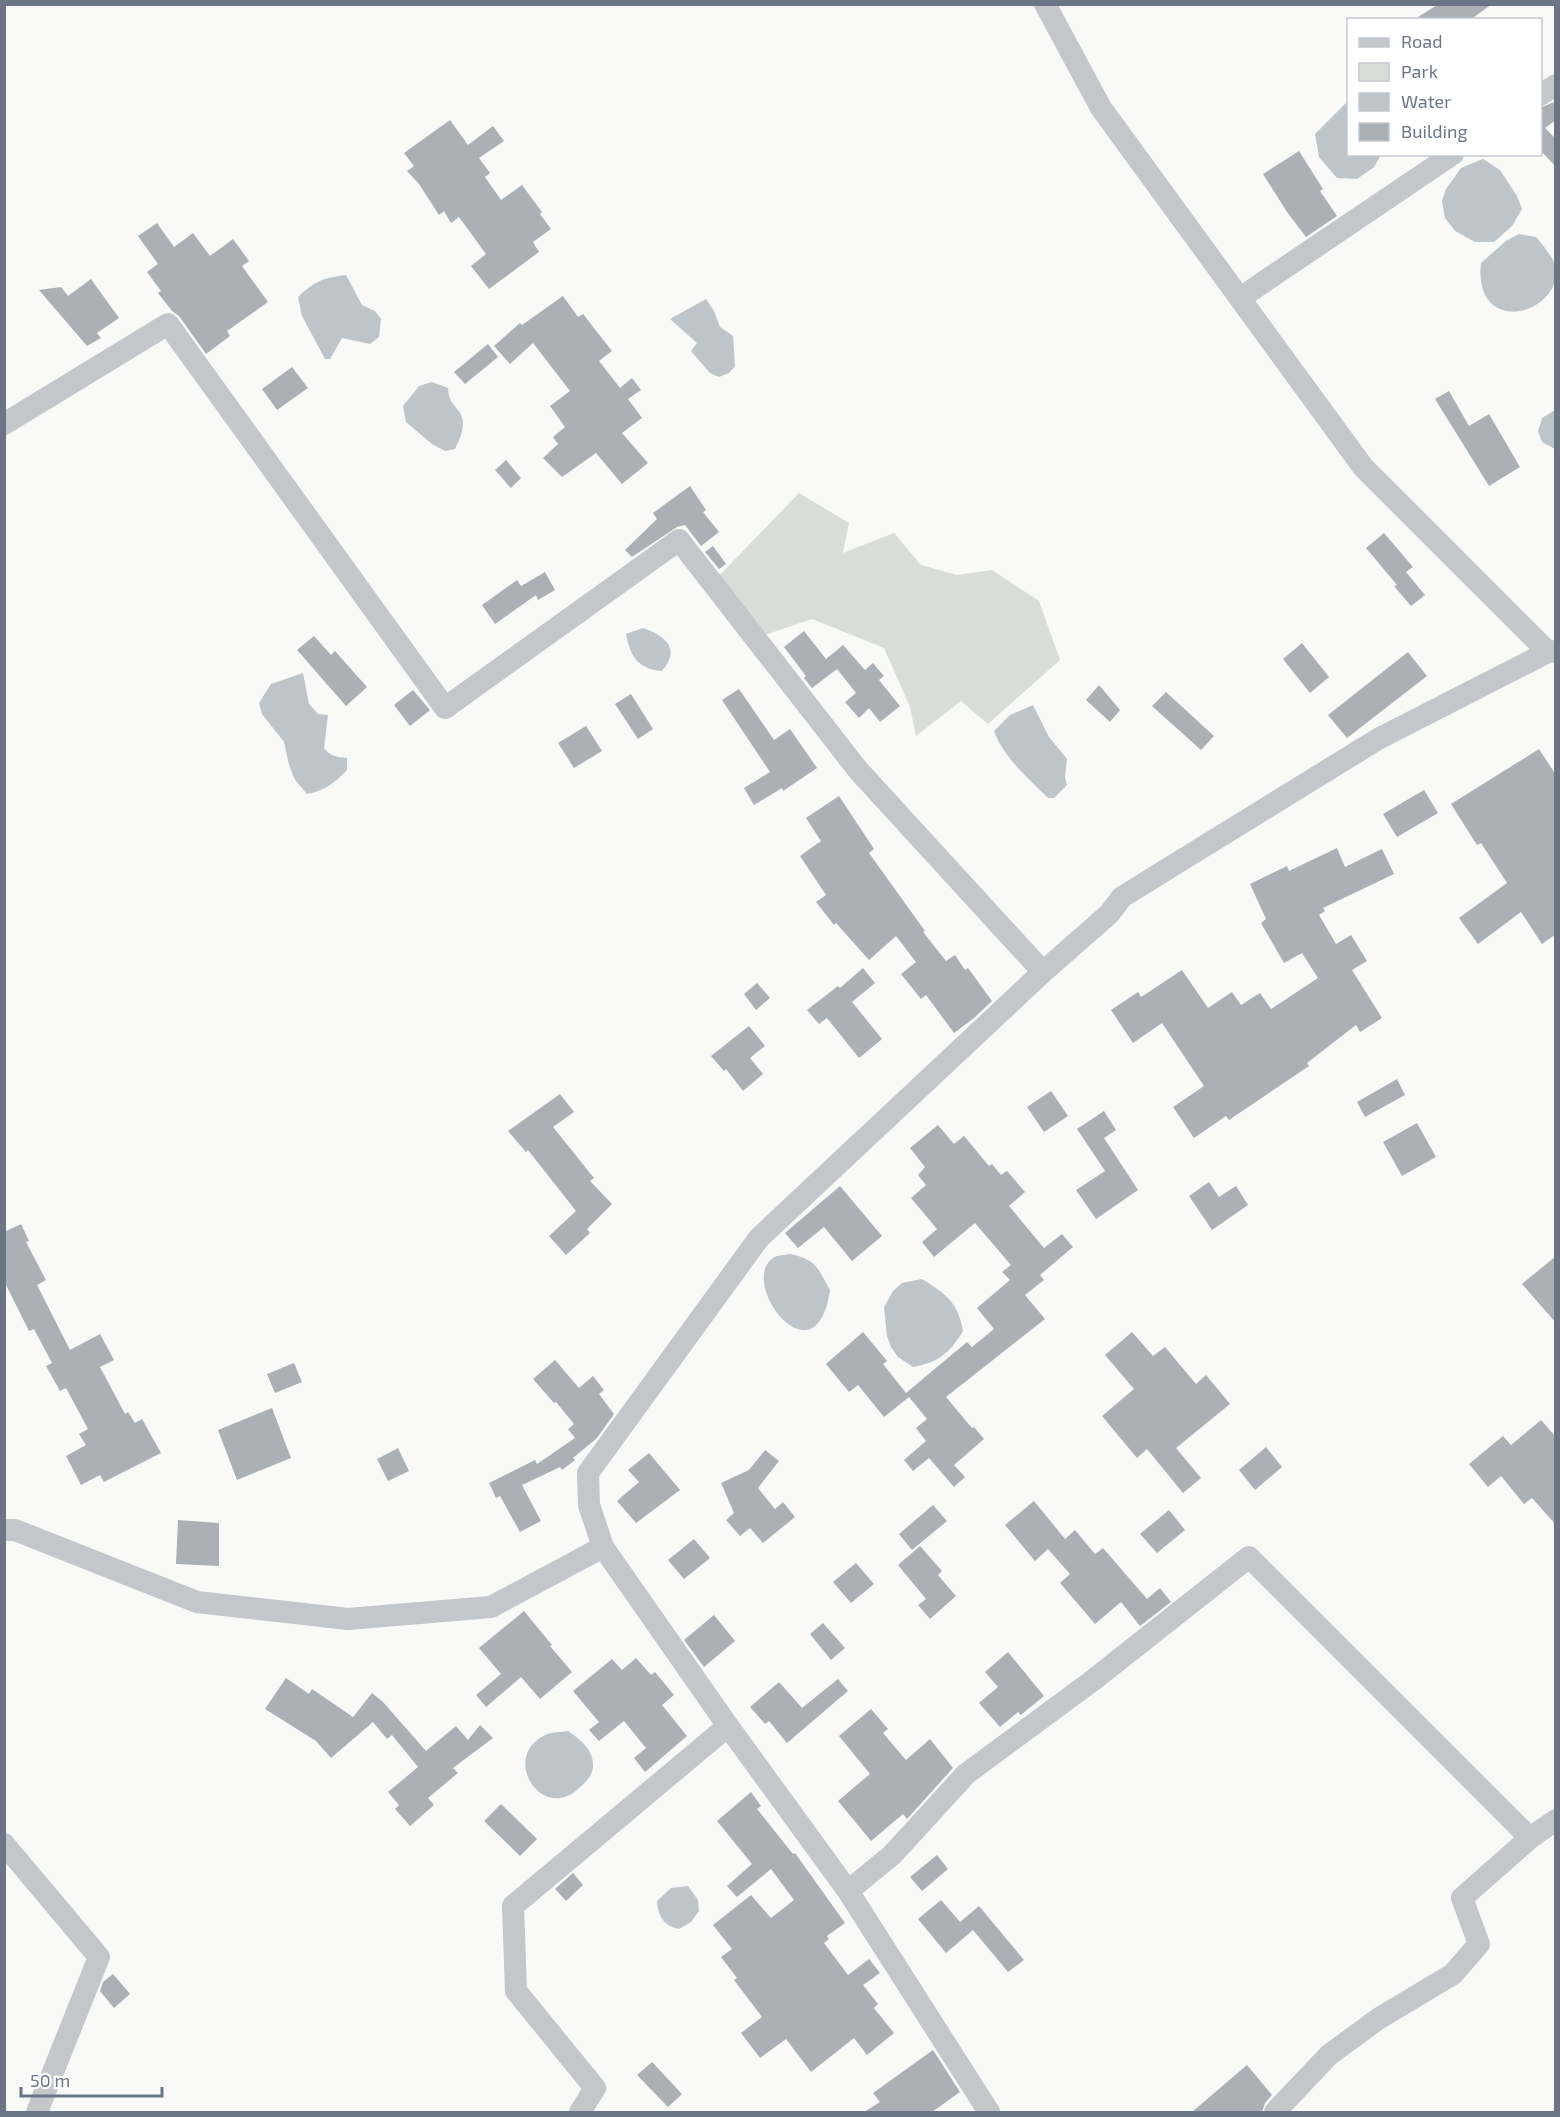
<svg xmlns="http://www.w3.org/2000/svg" width="1560" height="2117" font-family="'Exo 2',sans-serif">
	<rect width="100%" height="100%" fill="#f9f9f7"/>
	<path fill="#d8ded7" d="M 799,493 L 849,523 L 843,553 L 894,533 L 921,565 L 957,575 L 992,570 L 1039,601 L 1060,660 L 988,724 L 961,701 L 916,736 L 910,707 L 884,648 L 812,619 L 759,637 L 717,578 Z"/>
	<path fill="#bdc4ca" d="M 1347,102 L 1348,154 L 1381,155 L 1374,167 L 1357,179 L 1337,178 L 1319,157 L 1315,134 Z
		M 1483,159 L 1500,170 L 1517,196 L 1522,209 L 1512,226 L 1494,242 L 1475,242 L 1455,231 L 1445,218 L 1442,201 L 1446,189 L 1461,168 Z
		M 1519,234 L 1536,237 C 1543,246 1554,257 1556,269 C 1560,315 1473,338 1481,263 L 1506,241 Z
		M 346,275 L 362,305 L 375,311 L 381,319 L 379,337 L 370,344 L 342,338 L 330,359 L 325,359 L 302,316 L 298,297 C 315,281 322,278 346,275 Z
		M 706,299 L 714,311 L 720,327 L 733,336 L 735,366 L 729,373 L 719,377 L 710,373 L 691,351 L 697,343 L 670,319 Z
		M 432,382 L 448,388 C 449,403 453,402 460,413 C 467,424 460,439 455,449 L 445,451 L 432,444 L 406,422 L 403,406 L 419,386 Z
		M 1555,410 L 1555,449 L 1542,442 L 1538,431 L 1542,418 Z
		M 643,628 C 666,636 681,649 662,671 C 637,669 630,655 626,634 Z
		M 303,673 L 309,704 L 318,714 L 328,715 L 324,748 C 330,756 337,757 347,758 L 347,770 C 335,783 324,791 307,794 L 295,780 L 289,765 L 284,742 L 262,714 L 259,703 L 271,684 Z
		M 1033,705 L 1049,737 L 1067,759 L 1065,777 L 1067,785 L 1054,798 L 1048,798 C 1028,778 1004,758 994,731 L 1010,715 Z
		M 790,1254 C 817,1260 817,1267 830,1290 C 816,1386 737,1283 773,1258 C 777,1255 785,1255 790,1254 Z
		M 922,1279 C 946,1294 958,1302 963,1331 C 949,1354 939,1362 913,1367 L 898,1357 L 891,1347 L 887,1336 L 884,1307 L 893,1291 L 902,1283 Z
		M 568,1731 C 581,1740 594,1750 593,1767 C 592,1777 584,1784 577,1790 C 541,1821 500,1757 545,1735 C 551,1732 561,1732 568,1731 Z
		M 688,1886 L 698,1900 L 699,1911 L 691,1922 L 679,1929 C 664,1926 658,1916 657,1901 L 671,1888 Z"/>
	<path fill="#abb0b7" d="M 1439,4 L 1492,4 L 1470,20 L 1413,20 Z
		M 1556,101 L 1556,120 L 1545,128 L 1556,139 L 1556,167 L 1540,150 L 1540,108 Z
		M 450,120 L 468,145 L 493,126 L 504,141 L 479,158 L 490,173 L 485,177 L 501,200 L 522,185 L 542,212 L 540,214 L 551,229 L 533,242 L 539,252 L 489,289 L 471,266 L 486,254 L 459,217 L 451,223 L 444,211 L 439,215 L 419,184 L 407,171 L 414,166 L 404,153 Z
		M 1299,151 L 1323,189 L 1320,191 L 1337,216 L 1306,237 L 1287,212 L 1263,174 Z
		M 157,223 L 174,247 L 193,233 L 210,256 L 233,239 L 249,261 L 242,266 L 268,302 L 227,331 L 230,336 L 206,354 L 179,316 L 172,311 L 158,293 L 161,291 L 147,272 L 158,264 L 138,236 Z
		M 91,279 L 119,318 L 97,333 L 101,338 L 87,346 L 39,290 L 61,287 L 68,296 Z
		M 563,296 L 578,317 L 583,314 L 612,351 L 599,361 L 620,388 L 632,378 L 641,390 L 628,399 L 642,418 L 622,433 L 648,463 L 622,484 L 596,453 L 562,477 L 543,458 L 558,444 L 553,437 L 565,427 L 550,406 L 570,391 L 533,343 L 510,364 L 494,346 L 520,323 L 522,325 Z
		M 488,344 L 498,357 L 465,384 L 454,372 Z
		M 292,367 L 308,388 L 277,410 L 262,389 Z
		M 1449,391 L 1469,426 L 1489,414 L 1520,467 L 1489,486 L 1435,399 Z
		M 506,460 L 521,478 L 511,488 L 495,470 Z
		M 690,486 L 706,510 L 703,512 L 719,532 L 701,546 L 685,525 L 677,527 L 632,557 L 625,550 L 657,519 L 653,513 Z
		M 1384,533 L 1413,567 L 1406,572 L 1425,595 L 1411,606 L 1394,586 L 1397,585 L 1366,548 Z
		M 713,546 L 726,564 L 719,569 L 705,552 Z
		M 545,572 L 555,590 L 538,600 L 536,595 L 495,624 L 482,605 L 517,580 L 521,586 Z
		M 804,631 L 826,659 L 843,645 L 865,670 L 873,663 L 884,676 L 879,680 L 900,706 L 880,722 L 869,708 L 859,718 L 845,702 L 856,693 L 837,669 L 812,688 L 804,678 L 806,676 L 784,647 Z
		M 314,636 L 331,655 L 335,651 L 367,687 L 346,706 L 297,650 Z
		M 1302,643 L 1329,677 L 1310,693 L 1283,659 Z
		M 1408,652 L 1427,676 L 1347,738 L 1328,715 Z
		M 1099,685 L 1120,710 L 1110,722 L 1086,700 Z
		M 739,689 L 774,740 L 790,729 L 817,768 L 783,791 L 782,788 L 754,805 L 744,788 L 770,772 L 722,700 Z
		M 413,690 L 430,710 L 410,726 L 394,705 Z
		M 1166,692 L 1214,736 L 1201,750 L 1152,706 Z
		M 631,694 L 653,729 L 638,739 L 615,704 Z
		M 586,726 L 602,751 L 574,768 L 558,743 Z
		M 1539,749 L 1556,775 L 1556,934 L 1542,944 L 1521,912 L 1478,944 L 1459,918 L 1507,883 L 1481,843 L 1477,845 L 1451,804 Z
		M 1424,790 L 1438,813 L 1397,837 L 1383,814 Z
		M 839,796 L 874,849 L 869,853 L 925,931 L 923,932 L 946,961 L 955,955 L 965,970 L 968,968 L 992,1001 L 974,1018 L 954,1033 L 926,995 L 921,999 L 901,974 L 916,962 L 896,936 L 869,960 L 836,923 L 834,925 L 816,902 L 826,895 L 800,856 L 821,841 L 806,818 Z
		M 1337,848 L 1345,867 L 1382,849 L 1394,874 L 1323,908 L 1325,911 L 1319,915 L 1336,944 L 1351,935 L 1367,961 L 1352,970 L 1382,1018 L 1360,1032 L 1356,1025 L 1307,1063 L 1309,1066 L 1229,1120 L 1226,1116 L 1194,1138 L 1173,1107 L 1204,1086 L 1162,1023 L 1133,1043 L 1111,1010 L 1138,992 L 1141,997 L 1182,970 L 1208,1008 L 1232,992 L 1241,1005 L 1260,993 L 1271,1009 L 1318,978 L 1302,953 L 1284,963 L 1261,923 L 1266,919 L 1250,884 L 1287,866 L 1289,871 Z
		M 863,968 L 875,983 L 852,1002 L 882,1039 L 859,1058 L 827,1018 L 819,1024 L 807,1010 L 838,986 L 840,988 Z
		M 757,983 L 770,998 L 756,1010 L 744,994 Z
		M 749,1026 L 765,1046 L 750,1058 L 763,1074 L 743,1091 L 726,1069 L 724,1071 L 711,1056 Z
		M 1397,1079 L 1405,1095 L 1365,1117 L 1357,1102 Z
		M 1051,1091 L 1068,1116 L 1044,1132 L 1027,1107 Z
		M 560,1094 L 574,1112 L 553,1127 L 594,1178 L 590,1181 L 612,1204 L 587,1229 L 590,1233 L 566,1255 L 549,1236 L 576,1211 L 528,1150 L 526,1152 L 508,1131 Z
		M 1104,1111 L 1116,1130 L 1104,1138 L 1138,1190 L 1096,1219 L 1076,1190 L 1105,1171 L 1077,1129 Z
		M 1417,1123 L 1436,1157 L 1402,1176 L 1383,1142 Z
		M 938,1125 L 954,1144 L 964,1136 L 989,1166 L 992,1164 L 1001,1175 L 1007,1171 L 1025,1192 L 1009,1206 L 1044,1248 L 1062,1234 L 1073,1247 L 1040,1275 L 1044,1280 L 1025,1295 L 1045,1319 L 946,1397 L 972,1428 L 974,1427 L 984,1439 L 954,1465 L 965,1477 L 954,1487 L 929,1458 L 913,1471 L 904,1460 L 926,1441 L 916,1428 L 927,1419 L 909,1397 L 884,1417 L 858,1385 L 849,1392 L 826,1364 L 863,1332 L 887,1361 L 883,1364 L 906,1393 L 967,1342 L 972,1347 L 994,1329 L 977,1308 L 1010,1280 L 1002,1272 L 1011,1265 L 975,1223 L 934,1257 L 922,1242 L 937,1229 L 911,1198 L 926,1185 L 918,1175 L 925,1167 L 910,1148 Z
		M 1209,1182 L 1219,1197 L 1236,1186 L 1248,1205 L 1212,1230 L 1189,1196 Z
		M 840,1186 L 882,1236 L 852,1261 L 824,1227 L 798,1248 L 785,1233 Z
		M 21,1224 L 29,1241 L 26,1242 L 46,1280 L 37,1285 L 70,1350 L 100,1334 L 114,1360 L 100,1367 L 125,1414 L 128,1412 L 135,1423 L 142,1419 L 161,1453 L 104,1482 L 100,1475 L 81,1485 L 66,1456 L 86,1445 L 79,1434 L 88,1429 L 66,1388 L 60,1391 L 46,1366 L 52,1363 L 34,1329 L 29,1331 L 4,1281 L 4,1232 Z
		M 1556,1256 L 1556,1323 L 1522,1284 Z
		M 1132,1332 L 1153,1356 L 1165,1347 L 1196,1384 L 1206,1375 L 1230,1404 L 1176,1448 L 1201,1478 L 1183,1493 L 1147,1449 L 1137,1458 L 1102,1416 L 1134,1389 L 1105,1355 Z
		M 555,1360 L 579,1388 L 593,1376 L 604,1390 L 599,1394 L 614,1414 L 597,1438 L 573,1458 L 575,1460 L 562,1470 L 560,1467 L 522,1485 L 541,1521 L 520,1532 L 500,1496 L 496,1498 L 489,1483 L 535,1460 L 537,1464 L 575,1438 L 568,1429 L 574,1424 L 556,1402 L 554,1403 L 533,1379 Z
		M 294,1363 L 302,1382 L 275,1393 L 267,1374 Z
		M 272,1408 L 291,1458 L 237,1480 L 218,1430 Z
		M 1541,1420 L 1556,1437 L 1556,1525 L 1532,1498 L 1524,1504 L 1501,1476 L 1488,1487 L 1469,1464 L 1503,1436 L 1511,1445 Z
		M 1266,1447 L 1282,1467 L 1255,1490 L 1239,1470 Z
		M 398,1448 L 409,1471 L 388,1481 L 377,1459 Z
		M 765,1450 L 779,1461 L 758,1488 L 775,1509 L 783,1502 L 795,1517 L 763,1543 L 750,1528 L 740,1536 L 726,1520 L 734,1513 L 721,1483 L 749,1470 Z
		M 649,1453 L 680,1490 L 636,1523 L 617,1501 L 639,1482 L 628,1470 Z
		M 1034,1501 L 1065,1539 L 1075,1530 L 1095,1554 L 1103,1548 L 1147,1599 L 1160,1588 L 1171,1602 L 1140,1626 L 1121,1602 L 1095,1624 L 1060,1583 L 1070,1574 L 1048,1549 L 1035,1561 L 1005,1525 Z
		M 933,1505 L 947,1521 L 912,1550 L 899,1534 Z
		M 1169,1510 L 1185,1530 L 1157,1553 L 1140,1534 Z
		M 178,1520 L 219,1523 L 219,1566 L 176,1564 Z
		M 694,1539 L 710,1558 L 684,1579 L 668,1560 Z
		M 920,1546 L 942,1571 L 938,1575 L 956,1596 L 930,1619 L 918,1605 L 926,1599 L 898,1565 Z
		M 856,1563 L 874,1584 L 851,1603 L 833,1582 Z
		M 524,1611 L 552,1645 L 550,1646 L 572,1672 L 540,1699 L 521,1677 L 486,1707 L 476,1695 L 501,1674 L 479,1648 Z
		M 714,1615 L 735,1641 L 704,1667 L 684,1640 Z
		M 823,1623 L 845,1648 L 831,1660 L 810,1634 Z
		M 1008,1652 L 1044,1696 L 1021,1715 L 1018,1712 L 1000,1727 L 979,1703 L 998,1687 L 985,1672 Z
		M 636,1658 L 651,1675 L 655,1672 L 674,1695 L 662,1705 L 687,1736 L 645,1772 L 634,1758 L 646,1748 L 624,1721 L 599,1741 L 589,1730 L 599,1722 L 573,1691 L 612,1659 L 622,1670 Z
		M 286,1678 L 309,1694 L 312,1689 L 353,1717 L 372,1693 L 383,1702 L 426,1751 L 456,1726 L 468,1740 L 480,1725 L 493,1738 L 453,1768 L 458,1773 L 428,1798 L 434,1805 L 410,1826 L 395,1809 L 399,1805 L 388,1792 L 418,1767 L 392,1735 L 387,1739 L 373,1722 L 331,1758 L 316,1741 L 265,1709 Z
		M 838,1679 L 848,1691 L 787,1743 L 769,1721 L 765,1724 L 750,1707 L 779,1682 L 802,1708 Z
		M 871,1709 L 888,1729 L 883,1733 L 906,1760 L 930,1739 L 953,1768 L 907,1819 L 903,1814 L 871,1841 L 838,1801 L 870,1774 L 839,1736 Z
		M 751,1792 L 761,1806 L 757,1809 L 793,1854 L 795,1853 L 845,1923 L 827,1936 L 829,1939 L 824,1943 L 848,1975 L 869,1959 L 880,1973 L 863,1985 L 878,2004 L 874,2008 L 894,2033 L 867,2055 L 854,2038 L 811,2072 L 786,2039 L 760,2058 L 741,2033 L 762,2017 L 734,1980 L 737,1978 L 721,1957 L 732,1949 L 713,1925 L 751,1895 L 771,1918 L 794,1900 L 771,1869 L 737,1897 L 727,1886 L 752,1864 L 717,1821 Z
		M 501,1804 L 537,1839 L 520,1856 L 484,1821 Z
		M 937,1855 L 948,1869 L 922,1891 L 910,1877 Z
		M 573,1873 L 583,1885 L 566,1901 L 555,1889 Z
		M 941,1900 L 960,1922 L 979,1906 L 1024,1960 L 1008,1972 L 973,1930 L 946,1953 L 918,1919 Z
		M 113,1974 L 130,1994 L 114,2008 L 100,1991 L 103,1982 Z
		M 933,2050 L 960,2092 L 932,2112 L 864,2112 L 880,2102 L 873,2093 Z
		M 652,2062 L 682,2094 L 668,2107 L 637,2075 Z
		M 1247,2065 L 1272,2095 L 1265,2103 L 1262,2112 L 1192,2112 Z"/>
	<g fill="none" stroke-linecap="round" stroke-linejoin="round">
		<path stroke="#c3c6ca" stroke-width="22" d="M 1045,4 L 1101,108 L 1363,467 L 1548,652
			M 1540,95 L 1556,85
			M 1240,298 L 1453,154
			M 4,424 L 168,324 L 445,708 L 679,540 L 858,770 L 1043,972
			M 4,1530 L 15,1530 L 197,1602 L 348,1619 L 491,1607 L 603,1547
			M 4,1844 L 99,1957 L 37,2112
			M 848,1891 L 892,1855 L 966,1774 L 1092,1681 L 1249,1557 L 1530,1838 L 1556,1820
			M 580,2112 L 595,2088 L 516,1991 L 513,1906 L 728,1726
			M 989,2112 L 848,1891 L 728,1726 L 603,1547 L 589,1505 L 588,1473 L 759,1238 L 1043,972 L 1109,914 L 1122,897 L 1378,739 L 1548,652 L 1556,651
			M 1275,2112 L 1329,2055 L 1378,2019 L 1453,1974 L 1479,1944 L 1462,1898 L 1530,1838"/>
	</g>
	<rect width="1560" height="2117" fill="none" stroke="#6b7586" stroke-width="12"/>
	<rect x="1347" y="18" width="195" height="138" fill="#ffffff" stroke="#c4c8cf" stroke-width="1.5"/>
	<rect x="1359" y="38" width="30" height="9" fill="#c3c6ca" stroke="#c4c8cf" stroke-width="1.5"/>
	<text x="1401" y="48" font-size="18" fill="#6b7586">Road</text>
	<rect x="1359" y="63" width="30" height="18" fill="#d8ded7" stroke="#c4c8cf" stroke-width="1.5"/>
	<text x="1401" y="78" font-size="18" fill="#6b7586">Park</text>
	<rect x="1359" y="93" width="30" height="18" fill="#bdc4ca" stroke="#c4c8cf" stroke-width="1.5"/>
	<text x="1401" y="108" font-size="18" fill="#6b7586">Water</text>
	<rect x="1359" y="123" width="30" height="18" fill="#abb0b7" stroke="#c4c8cf" stroke-width="1.5"/>
	<text x="1401" y="138" font-size="18" fill="#6b7586">Building</text>
	<path d="M21 2087v9h141v-9" fill="none" stroke="#6b7586" stroke-width="3"/>
	<text x="30" y="2087" font-size="18" fill="#6b7586" stroke="#ffffff" stroke-width="4.5" paint-order="stroke">50 m</text>
</svg>
